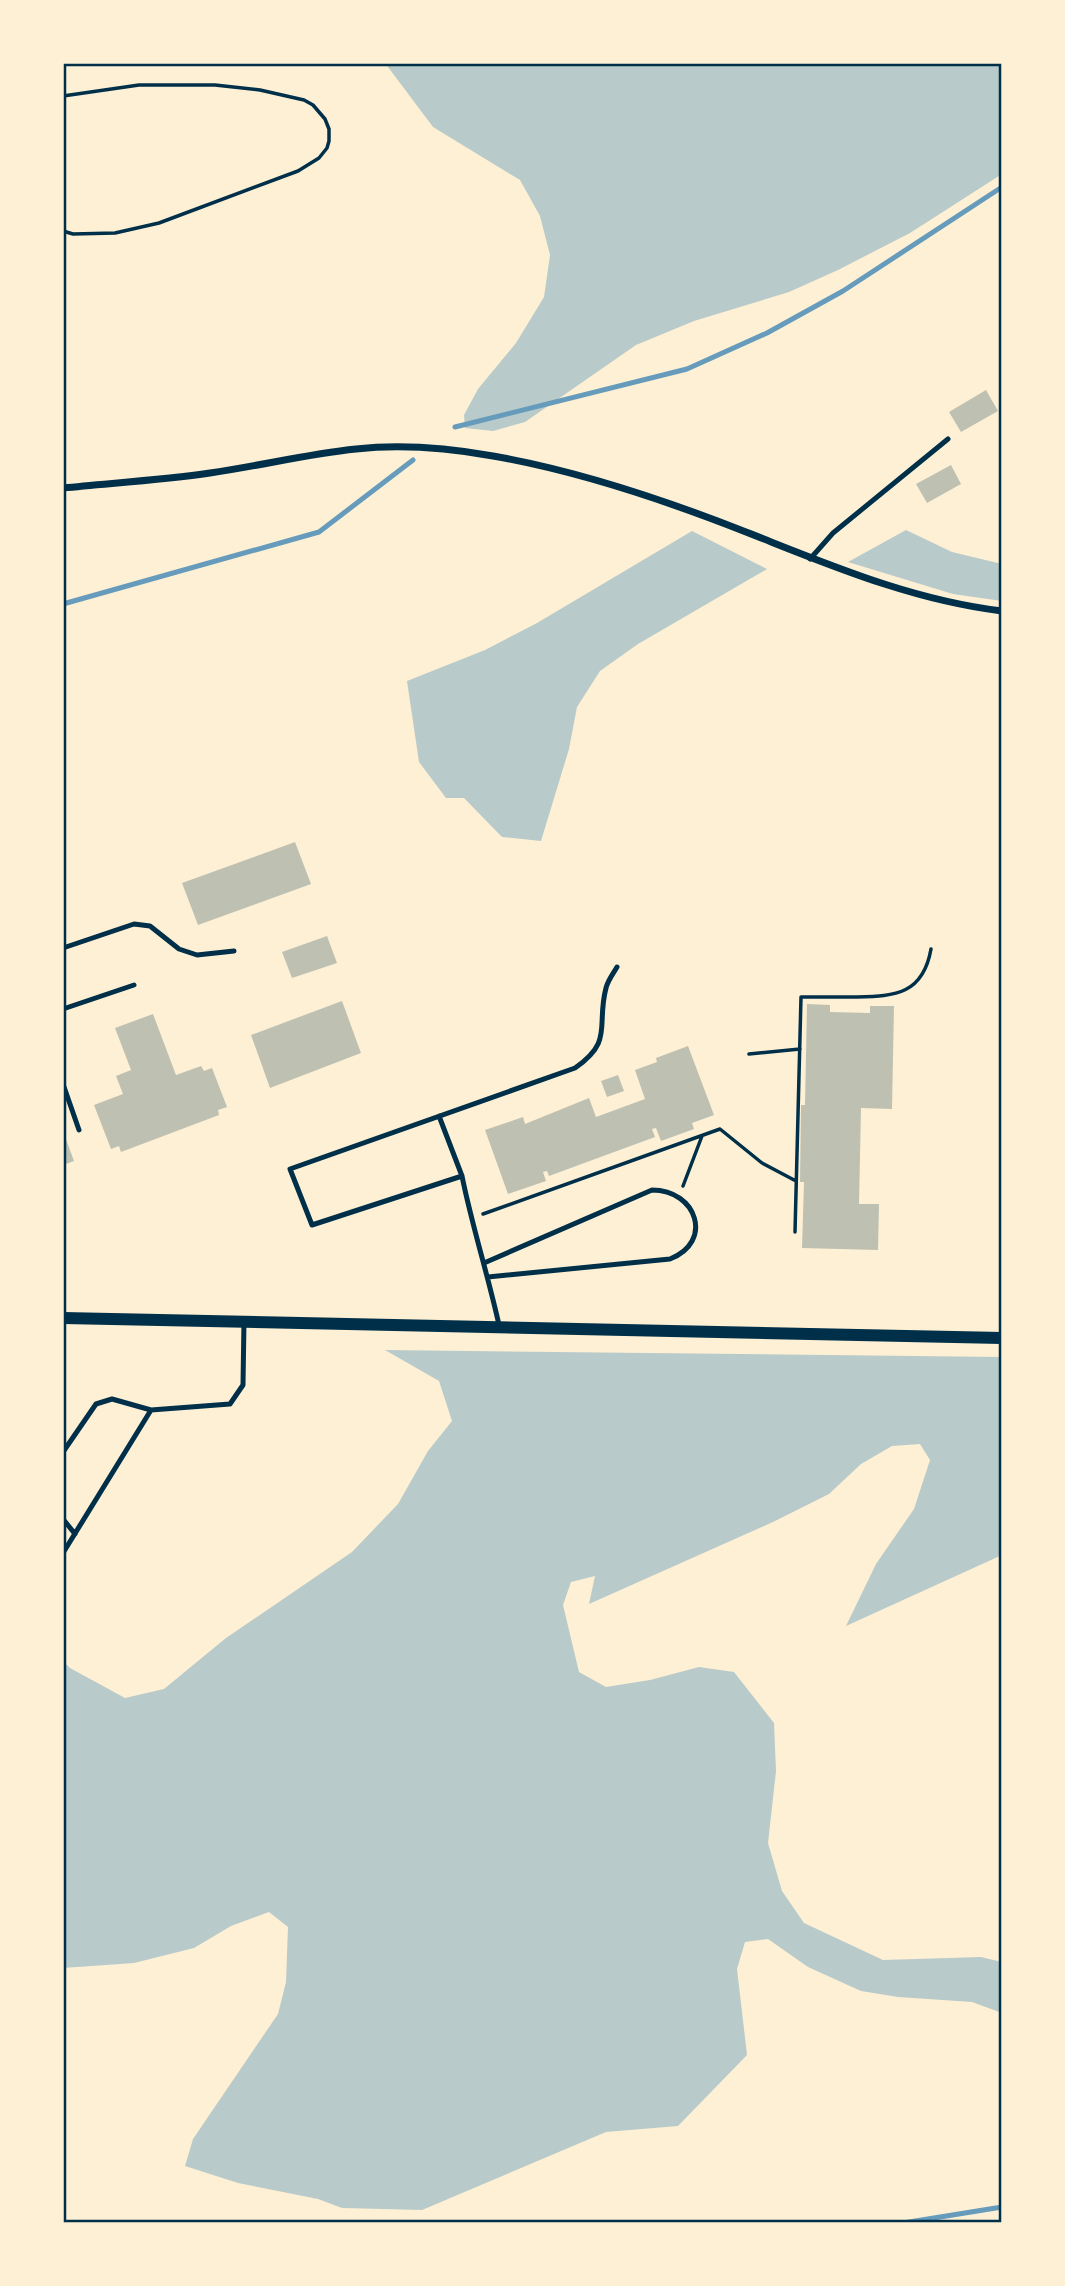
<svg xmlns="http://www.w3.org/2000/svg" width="1065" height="2286" font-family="'DejaVu Sans',sans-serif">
	<rect width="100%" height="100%" fill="#fdf0d5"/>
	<path fill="#b9caca" d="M 385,63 L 1002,63 L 1002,174 L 910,233 L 838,270 L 789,292 L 694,321 L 636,345 L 525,422 L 493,431 L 465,428 L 464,415 L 478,389 L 516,343 L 544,297 L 550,255 L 540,216 L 520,180 L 433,127 Z
		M 906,530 L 952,552 L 1002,564 L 1002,601 L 953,594 L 848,562 Z
		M 692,531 L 767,569 L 638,644 L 600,671 L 577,707 L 569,749 L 541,841 L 502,837 L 464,798 L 446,798 L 419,762 L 407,681 L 485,650 L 537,623 Z
		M 385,1350 L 1002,1357 L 1002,1555 L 846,1626 L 876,1564 L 914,1509 L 930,1460 L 920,1444 L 892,1446 L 861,1464 L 829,1494 L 773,1522 L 589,1604 L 595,1576 L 571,1582 L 563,1605 L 579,1672 L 606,1687 L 650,1680 L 699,1667 L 734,1672 L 774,1723 L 776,1771 L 768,1843 L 782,1891 L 804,1923 L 883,1960 L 981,1957 L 1002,1962 L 1002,2013 L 972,2002 L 898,1997 L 861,1991 L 808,1967 L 768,1939 L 745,1942 L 737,1969 L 747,2055 L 678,2126 L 606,2132 L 422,2210 L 342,2208 L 318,2199 L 238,2183 L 185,2166 L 193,2139 L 278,2014 L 286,1982 L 288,1927 L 269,1912 L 231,1926 L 194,1948 L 134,1963 L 63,1968 L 63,1661 L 70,1668 L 125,1698 L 164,1689 L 226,1638 L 352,1552 L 398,1504 L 428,1451 L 452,1421 L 439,1381 Z"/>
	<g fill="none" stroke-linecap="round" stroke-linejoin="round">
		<path stroke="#669bbc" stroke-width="5" d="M 455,427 L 687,369 L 767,333 L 843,291 L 1002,187
			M 63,604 L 319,532 L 413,460
			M 903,2223 L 1002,2207"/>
	</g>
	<path fill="#bec0b2" d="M 986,390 L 998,411 L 961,432 L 949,412 Z
		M 951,465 L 961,484 L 927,503 L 916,484 Z
		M 295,842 L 311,884 L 198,925 L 182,883 Z
		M 327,936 L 337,963 L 292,978 L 282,952 Z
		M 342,1001 L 361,1053 L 270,1088 L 251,1035 Z
		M 807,1004 L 830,1005 L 830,1012 L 870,1013 L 870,1006 L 894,1006 L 892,1109 L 861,1108 L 859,1204 L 879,1204 L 878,1250 L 802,1248 L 804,1182 L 800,1182 L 801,1105 L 805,1105 Z
		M 153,1014 L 176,1075 L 201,1066 L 204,1071 L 212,1068 L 227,1107 L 218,1110 L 219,1115 L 121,1152 L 119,1146 L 111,1149 L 94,1105 L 123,1094 L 116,1076 L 131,1070 L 115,1028 Z
		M 688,1046 L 714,1115 L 692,1123 L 694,1129 L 661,1141 L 656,1128 L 652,1129 L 655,1137 L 549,1176 L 547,1171 L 543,1172 L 546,1181 L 508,1194 L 485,1130 L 523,1117 L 525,1124 L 589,1098 L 596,1117 L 645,1099 L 635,1070 L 657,1062 L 656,1058 Z
		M 618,1075 L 624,1091 L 607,1097 L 601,1081 Z
		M 63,1131 L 74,1161 L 63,1165 Z"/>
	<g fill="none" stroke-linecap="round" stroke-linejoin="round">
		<path stroke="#003049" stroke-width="3.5" d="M 63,96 L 139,85 L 215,85 L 260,90 L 304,100 L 313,105 L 325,119 L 329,129 L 329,141 L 327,148 L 319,158 L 298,171 L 159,223 L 115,233 L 73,234 L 63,231
			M 749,1054 L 800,1049
			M 683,1186 L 702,1136
			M 483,1214 L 720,1129 L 762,1163 L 796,1181
			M 795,1232 L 801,997 C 820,997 838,997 857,997 C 896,996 923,994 931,949"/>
		<path stroke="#003049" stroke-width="5" d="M 810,559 L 833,533 L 948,439
			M 63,948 L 134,924 L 150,926 L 179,949 L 197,955 L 234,951
			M 63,1009 L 134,985
			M 63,1084 L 79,1130
			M 439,1116 L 462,1176 L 312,1225 L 290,1169 L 575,1068 C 614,1041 596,1026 606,988 C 608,980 613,974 617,967
			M 462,1176 C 472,1226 488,1275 499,1325
			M 484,1263 L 652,1190 C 697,1190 714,1242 670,1259 L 488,1277
			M 63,1452 L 96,1404 L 112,1399 L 151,1410
			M 63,1519 L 75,1534
			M 63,1553 L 151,1410 L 230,1404 L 243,1385 L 244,1321"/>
		<path stroke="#003049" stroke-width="7" d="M 63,488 C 112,483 162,480 210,473 C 259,466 307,454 356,449 C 402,444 448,448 493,456 C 579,471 665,500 746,532 C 830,565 911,600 1002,611"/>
		<path stroke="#003049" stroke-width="12" d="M 63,1318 L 1002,1338"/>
	</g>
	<rect width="1065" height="2286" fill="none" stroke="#fdf0d5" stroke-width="130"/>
	<rect x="65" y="65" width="935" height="2156" fill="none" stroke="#003049" stroke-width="2.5"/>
</svg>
